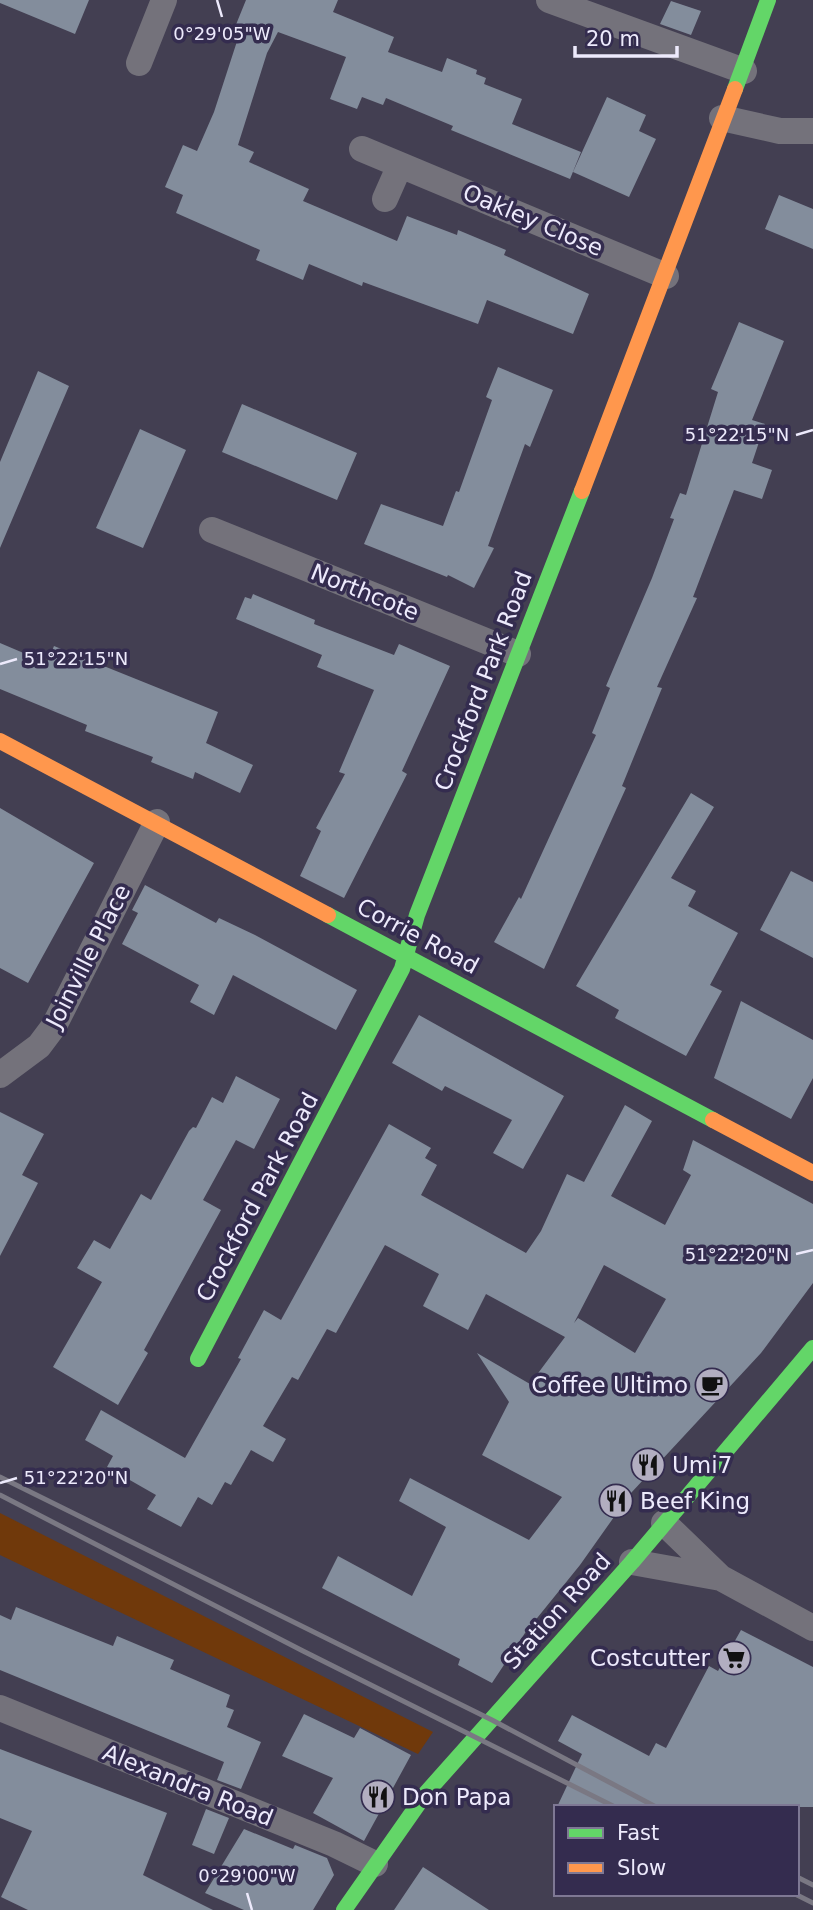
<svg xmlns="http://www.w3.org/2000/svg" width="813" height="1910" font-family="'DejaVu Sans',sans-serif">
	<rect width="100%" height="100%" fill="#433f52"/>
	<path fill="#70390b" d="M 0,1513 L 433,1732 L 418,1754 L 0,1555 Z"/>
	<path fill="#838d9c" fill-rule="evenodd" d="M 0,0 L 89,0 L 75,34 L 0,3 Z
		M 246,0 L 338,0 L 333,12 L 394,37 L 388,52 L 442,72 L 447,58 L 477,70 L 476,74 L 486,78 L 484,84 L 522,99 L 512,124 L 581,152 L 570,179 L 451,130 L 453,126 L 386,98 L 383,105 L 362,97 L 357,109 L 330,99 L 346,57 L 278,32 L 267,53 L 238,145 L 254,152 L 249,162 L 309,189 L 303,201 L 397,241 L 407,216 L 457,235 L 458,230 L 506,250 L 504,255 L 589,294 L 573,334 L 487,300 L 478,324 L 363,282 L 362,286 L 309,264 L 303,280 L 256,260 L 260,250 L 176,213 L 183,195 L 165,187 L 183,145 L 197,151 L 214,112 L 241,29 L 235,27 Z
		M 671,1 L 701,11 L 691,35 L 660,24 Z
		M 607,97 L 646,115 L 639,131 L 656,139 L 629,197 L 573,172 Z
		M 779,195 L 813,209 L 813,249 L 765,229 Z
		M 739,322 L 784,341 L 752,420 L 765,424 L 752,463 L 772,470 L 762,499 L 734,490 L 693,597 L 697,598 L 657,687 L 662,688 L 622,786 L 626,788 L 544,969 L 494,942 L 519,897 L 521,899 L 596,735 L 592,733 L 610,688 L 606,686 L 652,578 L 674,519 L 670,518 L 680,493 L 686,495 L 718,392 L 711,389 Z
		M 498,367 L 553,390 L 530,447 L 525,444 L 488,546 L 494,548 L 474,588 L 448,575 L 447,577 L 364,544 L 381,504 L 443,526 L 456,491 L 459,492 L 492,400 L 486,397 Z
		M 38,371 L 69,386 L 0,548 L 0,462 Z
		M 242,404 L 357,453 L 337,500 L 222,452 Z
		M 140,429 L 186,450 L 143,548 L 96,528 Z
		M 253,594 L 315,620 L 314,624 L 394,655 L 399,644 L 450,666 L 402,771 L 407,774 L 344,898 L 300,876 L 321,831 L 316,828 L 345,774 L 339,772 L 374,690 L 317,667 L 322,655 L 236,619 L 245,597 L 251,599 Z
		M 0,643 L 47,663 L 54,646 L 218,712 L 206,743 L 253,765 L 240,793 L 195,772 L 193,779 L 151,762 L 153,757 L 85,731 L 87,725 L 0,689 Z
		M 691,793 L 714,807 L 671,878 L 696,891 L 688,906 L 738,933 L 710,985 L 722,991 L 686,1056 L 615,1018 L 619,1010 L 576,986 Z
		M 0,808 L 94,863 L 28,983 L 0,968 Z
		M 791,871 L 813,882 L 813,958 L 760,930 Z
		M 145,885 L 216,923 L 219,918 L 255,935 L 357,990 L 336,1030 L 233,975 L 214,1015 L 190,1002 L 199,985 L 122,944 L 138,913 L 132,910 Z
		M 741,1001 L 813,1040 L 813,1078 L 791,1119 L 714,1078 Z
		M 419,1015 L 564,1096 L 523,1169 L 493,1153 L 512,1120 L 445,1086 L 442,1091 L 392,1063 Z
		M 236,1076 L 280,1099 L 254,1149 L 236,1140 L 203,1200 L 221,1210 L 144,1350 L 148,1353 L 118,1405 L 53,1367 L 102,1282 L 77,1268 L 94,1240 L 110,1249 L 141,1194 L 151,1200 L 189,1131 L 193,1127 L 196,1128 L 212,1097 L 223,1103 Z
		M 625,1105 L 652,1121 L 611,1196 L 665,1225 L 691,1175 L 683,1170 L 693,1140 L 813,1204 L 813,1283 L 761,1353 L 631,1493 L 580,1565 L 525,1633 L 492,1683 L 458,1665 L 460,1659 L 322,1588 L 338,1556 L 412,1596 L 446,1527 L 399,1501 L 410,1478 L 529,1540 L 562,1497 L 482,1455 L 509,1402 L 477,1353 L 530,1384 L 565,1337 L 486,1294 L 468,1330 L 423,1306 L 439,1274 L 385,1245 L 336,1333 L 327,1329 L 298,1380 L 292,1377 L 263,1426 L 286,1439 L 273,1462 L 251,1450 L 231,1485 L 225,1482 L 212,1505 L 198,1497 L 181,1527 L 147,1509 L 156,1495 L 107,1467 L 113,1456 L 85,1440 L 101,1410 L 185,1458 L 241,1359 L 238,1358 L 264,1310 L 281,1320 L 389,1124 L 431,1148 L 425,1158 L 437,1165 L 421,1195 L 526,1253 L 541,1231 L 567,1174 L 584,1182 ZM 604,1265 L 666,1299 L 635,1353 L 578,1318 L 574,1323 Z
		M 0,1112 L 44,1134 L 22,1175 L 38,1183 L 0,1256 Z
		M 16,1607 L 113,1646 L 117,1636 L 174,1660 L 170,1669 L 230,1695 L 226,1707 L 234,1710 L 227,1727 L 261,1742 L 241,1789 L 217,1780 L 224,1762 L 0,1670 L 0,1615 L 11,1620 Z
		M 741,1630 L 813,1667 L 813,1807 L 557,1807 L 582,1754 L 558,1741 L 572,1715 L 649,1756 L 656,1743 L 666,1748 L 709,1666 L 718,1671 Z
		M 304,1714 L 354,1738 L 360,1728 L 411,1755 L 364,1841 L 313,1813 L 333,1778 L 282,1756 Z
		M 0,1749 L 167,1813 L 143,1875 L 213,1910 L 28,1910 L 1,1897 L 32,1831 L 0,1818 Z
		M 206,1809 L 229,1818 L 214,1854 L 192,1845 Z
		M 244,1829 L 293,1849 L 295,1845 L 327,1858 L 334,1875 L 313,1910 L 244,1910 L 205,1893 Z
		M 423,1867 L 489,1910 L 394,1910 Z"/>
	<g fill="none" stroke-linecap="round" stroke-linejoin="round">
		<path stroke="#74727b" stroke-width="26" d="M 549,0 L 744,71
			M 139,63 L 164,0
			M 722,118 L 780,131 L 813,131
			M 362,149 L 666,276
			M 385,199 L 400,165
			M 212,530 L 518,654
			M 0,1075 L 39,1046 L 54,1026 L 157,822
			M 664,1523 L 721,1578 L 813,1628
			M 632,1562 L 721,1578
			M 0,1708 L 334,1844 L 375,1864"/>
		<path stroke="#63d668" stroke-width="16" d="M 735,89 L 768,0
			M 328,915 L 713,1120
			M 198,1359 L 402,969 L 417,915 L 582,491
			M 344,1910 L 426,1793 L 632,1562 L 813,1348"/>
		<path stroke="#ff974d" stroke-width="16" d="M 582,491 L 735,89
			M 0,741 L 328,915
			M 713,1120 L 813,1173"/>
		<path stroke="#7a7883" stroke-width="5" d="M 0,1477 L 492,1720 L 656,1807
			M 0,1495 L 303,1651 L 615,1807
			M 797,1877 L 813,1885
			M 795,1894 L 813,1903"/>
	</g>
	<path fill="none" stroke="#edeafc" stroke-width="2.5" d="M 217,0 L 222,17M 796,435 L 813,430M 0,664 L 17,659M 796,1254 L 813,1250M 0,1483 L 17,1478M 247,1893 L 252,1910"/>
	<defs>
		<g id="cafe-disc" transform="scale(1.75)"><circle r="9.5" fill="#b2aec0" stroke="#342c4f"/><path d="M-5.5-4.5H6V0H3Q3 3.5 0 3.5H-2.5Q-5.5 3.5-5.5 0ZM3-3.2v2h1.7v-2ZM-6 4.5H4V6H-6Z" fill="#111"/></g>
		<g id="restaurant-disc" transform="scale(1.75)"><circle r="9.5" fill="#b2aec0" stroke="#342c4f"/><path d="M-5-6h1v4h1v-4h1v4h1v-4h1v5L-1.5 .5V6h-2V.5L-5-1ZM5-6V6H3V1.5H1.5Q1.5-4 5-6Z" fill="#111"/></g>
		<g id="supermarket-disc" transform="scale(1.75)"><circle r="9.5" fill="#b2aec0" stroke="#342c4f"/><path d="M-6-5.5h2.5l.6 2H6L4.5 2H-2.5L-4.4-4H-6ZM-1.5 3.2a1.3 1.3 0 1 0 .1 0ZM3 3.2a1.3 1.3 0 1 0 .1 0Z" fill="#111"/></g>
	</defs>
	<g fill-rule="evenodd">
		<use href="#cafe-disc" x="712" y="1385"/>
		<use href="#restaurant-disc" x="648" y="1465"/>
		<use href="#restaurant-disc" x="616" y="1501"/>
		<use href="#supermarket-disc" x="734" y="1658"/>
		<use href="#restaurant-disc" x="378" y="1797"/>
	</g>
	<g text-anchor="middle" stroke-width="7" stroke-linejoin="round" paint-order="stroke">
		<g font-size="23" fill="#edeafc" stroke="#342c4f">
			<text transform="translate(533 220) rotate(23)" y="8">Oakley Close</text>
			<text transform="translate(365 592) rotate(22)" y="8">Northcote</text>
			<text transform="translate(483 681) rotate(-69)" y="8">Crockford Park Road</text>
			<text transform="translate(418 936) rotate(28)" y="8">Corrie Road</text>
			<text transform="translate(88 956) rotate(-63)" y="8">Joinville Place</text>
			<text transform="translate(257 1197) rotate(-62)" y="8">Crockford Park Road</text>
			<text transform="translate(557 1611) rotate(-48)" y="8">Station Road</text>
			<text transform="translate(188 1785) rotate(22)" y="8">Alexandra Road</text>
		</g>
		<g font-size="23" fill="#edeafc" stroke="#342c4f" text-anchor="start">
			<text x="688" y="1393" text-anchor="end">Coffee Ultimo</text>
			<text x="672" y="1473">Umi7</text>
			<text x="640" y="1509">Beef King</text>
			<text x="710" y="1666" text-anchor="end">Costcutter</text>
			<text x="402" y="1805">Don Papa</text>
		</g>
	</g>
	<g font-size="18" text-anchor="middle" fill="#edeafc" stroke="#342c4f" stroke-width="7" stroke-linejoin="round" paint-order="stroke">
		<text x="222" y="40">0°29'05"W</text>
		<text x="737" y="441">51°22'15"N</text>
		<text x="76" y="665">51°22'15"N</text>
		<text x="737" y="1261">51°22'20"N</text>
		<text x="76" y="1484">51°22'20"N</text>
		<text x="247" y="1882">0°29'00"W</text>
	</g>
	<rect x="554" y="1805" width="245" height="91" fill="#342c4f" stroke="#7e7894" stroke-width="2"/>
	<rect x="568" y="1828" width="35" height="10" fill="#63d668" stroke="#7e7894" stroke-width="2"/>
	<text x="617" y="1840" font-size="21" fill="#edeafc">Fast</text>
	<rect x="568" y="1863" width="35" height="10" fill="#ff974d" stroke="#7e7894" stroke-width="2"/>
	<text x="617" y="1875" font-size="21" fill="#edeafc">Slow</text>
	<path d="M575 46v10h102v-10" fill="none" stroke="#edeafc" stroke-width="3.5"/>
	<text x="586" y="46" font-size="21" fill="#edeafc" stroke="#342c4f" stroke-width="5" paint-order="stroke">20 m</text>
</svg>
